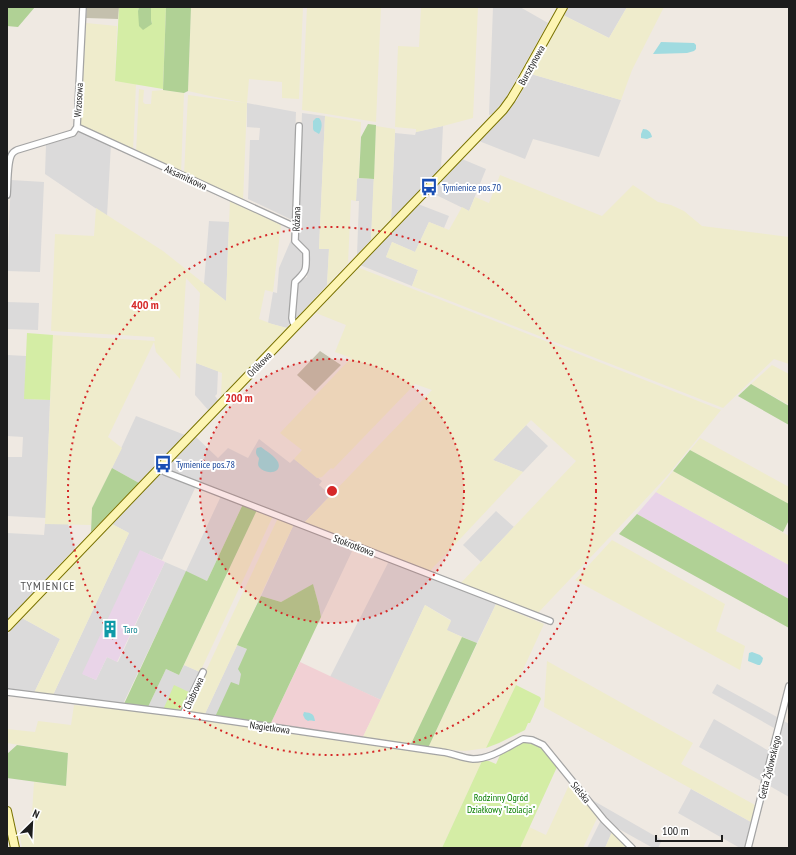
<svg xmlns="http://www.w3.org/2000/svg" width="796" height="855" font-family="'PT Sans Narrow',sans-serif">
	<rect width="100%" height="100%" fill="#efe9e2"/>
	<path fill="#dbdada" d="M 493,7 L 520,7 L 548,23 L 504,101 L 492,114 L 489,115 Z
		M 568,7 L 627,7 L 609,38 L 563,15 Z
		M 531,74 L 621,100 L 599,157 L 533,139 L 525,159 L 479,141 L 517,100 Z
		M 247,103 L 296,112 L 292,220 L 248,199 L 250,140 L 259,140 L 260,128 L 247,127 Z
		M 302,113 L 325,116 L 319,249 L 329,249 L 327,285 L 295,320 L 296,286 L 298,282 L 307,277 L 309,250 L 298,240 Z
		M 443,126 L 441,168 L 391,220 L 395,133 L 415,135 L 416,132 Z
		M 80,130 L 111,144 L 107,216 L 45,174 L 46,145 L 76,136 Z
		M 462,159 L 486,169 L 469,211 L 430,192 Z
		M 357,178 L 374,179 L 371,240 L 357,255 L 359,201 L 356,201 Z
		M 11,180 L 44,182 L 40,272 L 7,271 Z
		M 418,204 L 449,216 L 444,228 L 429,222 L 415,252 L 392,242 L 386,257 L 418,270 L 412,286 L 360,265 Z
		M 209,221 L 229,222 L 226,301 L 204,284 Z
		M 291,240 L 305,252 L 303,268 L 296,279 L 292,281 L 289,325 L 287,328 L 268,323 L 273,292 L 277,293 L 279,268 Z
		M 7,302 L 39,303 L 38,330 L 7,329 Z
		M 7,355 L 26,356 L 25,399 L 50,400 L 46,518 L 7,516 L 7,457 L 22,457 L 23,437 L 7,436 Z
		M 196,363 L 218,371 L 217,394 L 215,396 L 218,400 L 209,411 L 195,395 Z
		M 136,416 L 185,435 L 139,483 L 112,468 Z
		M 526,425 L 548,446 L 523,472 L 493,460 Z
		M 196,437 L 218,458 L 228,448 L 248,458 L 259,439 L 290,463 L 294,459 L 322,481 L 319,485 L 331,495 L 303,524 L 164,470 Z
		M 160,473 L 196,486 L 162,560 L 141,551 L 83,674 L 96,680 L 107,657 L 118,662 L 165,562 L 186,571 L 221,496 L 243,504 L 207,581 L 186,572 L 123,704 L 53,695 L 129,533 L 112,524 Z
		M 496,511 L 514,527 L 481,562 L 463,545 Z
		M 45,524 L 68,524 L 75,548 L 7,621 L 7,533 L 44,535 Z
		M 294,524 L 354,547 L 321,617 L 319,606 L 313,585 L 281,602 L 261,596 Z
		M 389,561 L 496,604 L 477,643 L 446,630 L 451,620 L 425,605 L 381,700 L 330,677 Z
		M 22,618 L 60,639 L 34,693 L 7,690 L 7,635 Z
		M 237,645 L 256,653 L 226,719 L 204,716 Z
		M 184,665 L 200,672 L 191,693 L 163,710 L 148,707 L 166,669 L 179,675 Z
		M 717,684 L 777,717 L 774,728 L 712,693 Z
		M 714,719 L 769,751 L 761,781 L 699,747 Z
		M 784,721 L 789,724 L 789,797 L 768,785 Z
		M 691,789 L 751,822 L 744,848 L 740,848 L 678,813 Z
		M 587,797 L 662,840 L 658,848 L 653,848 L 610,824 Z
		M 601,820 L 612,832 L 605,848 L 587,848 Z"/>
	<path fill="#f1d0d4" d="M 300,662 L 381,700 L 362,739 L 270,725 Z"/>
	<path fill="#e9d4e8" d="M 656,492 L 789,565 L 789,599 L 637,514 Z
		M 140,550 L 165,562 L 117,662 L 107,657 L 96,680 L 82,674 Z"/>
	<path fill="#c4c0ad" d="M 87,7 L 119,7 L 118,19 L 86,18 Z
		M 320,351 L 341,365 L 315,391 L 297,375 Z"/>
	<path fill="#efeccc" d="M 191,7 L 303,7 L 299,99 L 282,98 L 282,82 L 249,79 L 247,103 L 210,96 L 188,91 Z
		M 307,7 L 381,7 L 376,122 L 302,110 Z
		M 421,7 L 478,7 L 473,118 L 443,126 L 416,132 L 416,129 L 395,127 L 398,46 L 419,47 Z
		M 627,7 L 664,7 L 632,70 L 621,100 L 531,74 L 563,15 L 609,38 Z
		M 86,23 L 117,26 L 115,81 L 136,84 L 133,151 L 80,127 Z
		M 139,89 L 144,90 L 143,102 L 145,104 L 151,104 L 152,91 L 163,90 L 184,93 L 181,174 L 136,153 Z
		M 188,95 L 247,103 L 243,202 L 184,175 Z
		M 325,116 L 361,122 L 359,178 L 357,179 L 356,201 L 351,200 L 348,263 L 327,285 L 329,249 L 319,249 Z
		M 376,126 L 395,129 L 395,133 L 391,220 L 371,239 Z
		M 500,175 L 602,216 L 633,185 L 658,202 L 671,205 L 684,211 L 702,226 L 789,237 L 789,364 L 774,359 L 723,408 L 412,286 L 418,270 L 386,257 L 392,242 L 415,252 L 429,222 L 449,230 L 462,207 L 469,211 L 475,197 L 489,203 Z
		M 230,200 L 281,225 L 273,292 L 265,290 L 259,319 L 272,324 L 287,328 L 221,397 L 222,373 L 196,363 L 200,293 L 186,278 L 180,379 L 156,352 L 154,342 L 108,437 L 122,448 L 92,508 L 91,525 L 45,524 L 53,335 L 155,341 L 154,337 L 51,331 L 55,234 L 94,236 L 96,208 L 163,251 L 226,301 Z
		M 357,267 L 721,410 L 667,476 L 641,504 L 537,614 L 459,585 L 576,461 L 531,420 L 493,460 L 523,472 L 429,572 L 303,524 L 432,390 L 415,384 L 333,469 L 331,468 L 322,477 L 317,478 L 294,459 L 302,450 L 280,433 L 351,358 L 335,352 L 346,325 L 316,313 Z
		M 772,365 L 789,374 L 789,405 L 751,384 Z
		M 700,438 L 789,487 L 789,504 L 690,450 Z
		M 673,471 L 789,536 L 789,565 L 656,492 Z
		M 257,510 L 273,516 L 200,672 L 184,665 Z
		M 278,518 L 294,524 L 204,716 L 186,713 Z
		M 112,524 L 129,533 L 53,695 L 34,693 L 60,639 L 22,618 Z
		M 612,540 L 725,604 L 716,631 L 745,646 L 740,670 L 575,580 Z
		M 496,604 L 544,624 L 516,685 L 486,748 L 465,751 L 428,748 Z
		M 425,605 L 451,621 L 447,630 L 462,637 L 410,746 L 362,739 Z
		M 547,661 L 693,743 L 681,764 L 755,805 L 751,822 L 544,707 Z
		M 74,705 L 128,710 L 482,761 L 442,848 L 22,848 L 19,830 L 31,829 L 34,782 L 66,786 L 68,753 L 7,743 L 7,729 L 35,732 L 38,721 L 71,725 Z
		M 570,783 L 598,816 L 583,848 L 520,848 L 529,827 L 546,835 Z
		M 612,832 L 627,848 L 605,848 Z"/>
	<path fill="#d4eda5" d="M 119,7 L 139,7 L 138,11 L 152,24 L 151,20 L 151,7 L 166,7 L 163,89 L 115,81 Z
		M 27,333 L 53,335 L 50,400 L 24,399 Z
		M 174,685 L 191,693 L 181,712 L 163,710 Z
		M 516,685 L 540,697 L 541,699 L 530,723 L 528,723 L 525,730 L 499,743 L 486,748 Z
		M 525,741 L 542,748 L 557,767 L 520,848 L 442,848 L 482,761 L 489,761 L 496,764 L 501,753 Z"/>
	<path fill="#b0d195" d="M 7,7 L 35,7 L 18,27 L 7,26 Z
		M 139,7 L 151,7 L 151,20 L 152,24 L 143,30 L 139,26 L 138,11 Z
		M 166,7 L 191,7 L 188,91 L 184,93 L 163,90 Z
		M 368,124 L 376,125 L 374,179 L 359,178 L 361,137 Z
		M 751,384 L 789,406 L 789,425 L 738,396 Z
		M 690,450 L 789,504 L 789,520 L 783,532 L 673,471 Z
		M 112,468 L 139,483 L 91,532 L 92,508 Z
		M 243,504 L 257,510 L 179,675 L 166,669 L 148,707 L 124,704 L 186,571 L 207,581 Z
		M 637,514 L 789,599 L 789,628 L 619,534 Z
		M 313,584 L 319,606 L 321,617 L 270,725 L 215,717 L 231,682 L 239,685 L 241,674 L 238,669 L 247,649 L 237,645 L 261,596 L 281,602 Z
		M 462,637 L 477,643 L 428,748 L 410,746 Z
		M 17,745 L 68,753 L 66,786 L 7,778 L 7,754 Z"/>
	<path fill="#a0dbe0" d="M 661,42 L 694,43 L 696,45 L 696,49 L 694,51 L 687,53 L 653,54 Z
		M 316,118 L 319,118 C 323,122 322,129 319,134 L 314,131 L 313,129 L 313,121 Z
		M 643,129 C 648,129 651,132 652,137 L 647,139 L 641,138 L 641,134 Z
		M 261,447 C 267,452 274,455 278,462 C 283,474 265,475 259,467 C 257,464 259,461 259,458 C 256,455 255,452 257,448 Z
		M 752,652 L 760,655 L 763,658 L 762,662 L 760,665 L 758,665 L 748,661 L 749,653 Z
		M 304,712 C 312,713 314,714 315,721 C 313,721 310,720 308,721 L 305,719 L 303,715 Z"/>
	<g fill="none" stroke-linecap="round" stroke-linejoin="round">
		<g stroke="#a4a4a4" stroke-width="8">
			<path id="street" d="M 77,127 L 295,227
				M 7,195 C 8,185 7,161 12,154 C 13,152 15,151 17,150 L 73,133 L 77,127 L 83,7
				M 295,326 L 293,322 L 292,318 L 295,282 C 308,270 306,269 306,252 L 295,241 L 299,126
				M 159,468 L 165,472 L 550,621
				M 7,692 L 183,714 L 442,752 C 452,753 462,758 473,759 C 491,759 507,747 523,739 L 532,740 L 543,745 L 604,820 L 632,848
				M 183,714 L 203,672
				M 748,848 L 789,686"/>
		</g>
		<g stroke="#797200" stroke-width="10">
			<path id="secondary" d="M 7,627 L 503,110 L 511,99 L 520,84 L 563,7
				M 7,811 L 15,848"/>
		</g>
		<use href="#street" stroke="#fff" stroke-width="5.5"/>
		<use href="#secondary" stroke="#fdf5b3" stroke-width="8"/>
	</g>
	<circle cx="332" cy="491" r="132" fill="#d62828" fill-opacity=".12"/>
	<g fill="none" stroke="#d62828" stroke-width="2" stroke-dasharray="2 4">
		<circle cx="332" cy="491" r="132"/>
		<circle cx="332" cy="491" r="264"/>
	</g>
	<defs>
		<g id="bus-bare" transform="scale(1.38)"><path d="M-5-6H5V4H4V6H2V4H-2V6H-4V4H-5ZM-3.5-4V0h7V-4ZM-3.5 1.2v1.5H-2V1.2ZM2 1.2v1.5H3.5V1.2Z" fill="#1a4fb4" stroke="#fff" stroke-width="2.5" paint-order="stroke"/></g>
		<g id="building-bare" transform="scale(1.38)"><path d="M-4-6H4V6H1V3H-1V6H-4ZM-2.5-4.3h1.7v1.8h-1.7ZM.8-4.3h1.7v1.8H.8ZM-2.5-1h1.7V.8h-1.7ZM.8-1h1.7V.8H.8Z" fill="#0f9aa8" stroke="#fff" stroke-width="2.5" paint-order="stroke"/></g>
	</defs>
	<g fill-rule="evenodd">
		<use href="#bus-bare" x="429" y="187"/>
		<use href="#bus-bare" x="163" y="464"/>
		<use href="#building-bare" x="110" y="629"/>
	</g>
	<g text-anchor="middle" stroke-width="4" stroke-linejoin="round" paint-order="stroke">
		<g font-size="10" fill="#1d1d1d" stroke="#fff">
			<text transform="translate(531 65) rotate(-61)" y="4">Bursztynowa</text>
			<text transform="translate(78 100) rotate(-87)" y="4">Wrzosowa</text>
			<text transform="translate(186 177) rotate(25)" y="4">Aksamitkowa</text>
			<text transform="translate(296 219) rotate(-88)" y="4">Różana</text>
			<text transform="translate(259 364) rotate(-46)" y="4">Orlikowa</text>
			<text transform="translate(354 545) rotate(21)" y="4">Stokrotkowa</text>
			<text transform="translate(193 693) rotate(-65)" y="4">Chabrowa</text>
			<text transform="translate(270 727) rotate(8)" y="4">Nagietkowa</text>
			<text transform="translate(769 767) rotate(-76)" y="4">Getta Żydowskiego</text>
			<text transform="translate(581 792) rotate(51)" y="4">Sielska</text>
		</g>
		<g font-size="10" fill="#164399" stroke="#fff" text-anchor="start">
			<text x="442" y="191">Tymienice pos.70</text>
			<text x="176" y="468">Tymienice pos.78</text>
		</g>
		<g font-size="10" fill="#0d838f" stroke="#fff" text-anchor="start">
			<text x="123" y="633">Taro</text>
		</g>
		<g font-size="10" fill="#0f8205" stroke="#fff">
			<text x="501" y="801">Rodzinny Ogród<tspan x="501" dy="12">Działkowy "Izolacja"</tspan></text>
		</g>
		<g font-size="12" letter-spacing="1" fill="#505050" stroke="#fff">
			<text x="48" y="590">TYMIENICE</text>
		</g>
	</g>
	<circle cx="332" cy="491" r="6" fill="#d62828" stroke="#fff" stroke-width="2"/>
	<g font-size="12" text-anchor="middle" font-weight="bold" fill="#d62828" stroke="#fff" stroke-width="4" stroke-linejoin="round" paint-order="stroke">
		<text x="145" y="309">400 m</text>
		<text x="239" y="402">200 m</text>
	</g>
	<rect width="796" height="855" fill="none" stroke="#1d1d1d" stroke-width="16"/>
	<g transform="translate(32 823) rotate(24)" stroke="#ffffff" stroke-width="3" paint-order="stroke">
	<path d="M0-3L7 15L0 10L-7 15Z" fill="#1d1d1d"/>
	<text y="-6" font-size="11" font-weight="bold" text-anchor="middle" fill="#1d1d1d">N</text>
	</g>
	<path d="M656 835v6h66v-6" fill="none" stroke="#1d1d1d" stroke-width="2"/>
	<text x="662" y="835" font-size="12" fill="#1d1d1d" stroke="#ffffff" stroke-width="3" paint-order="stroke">100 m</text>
</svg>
